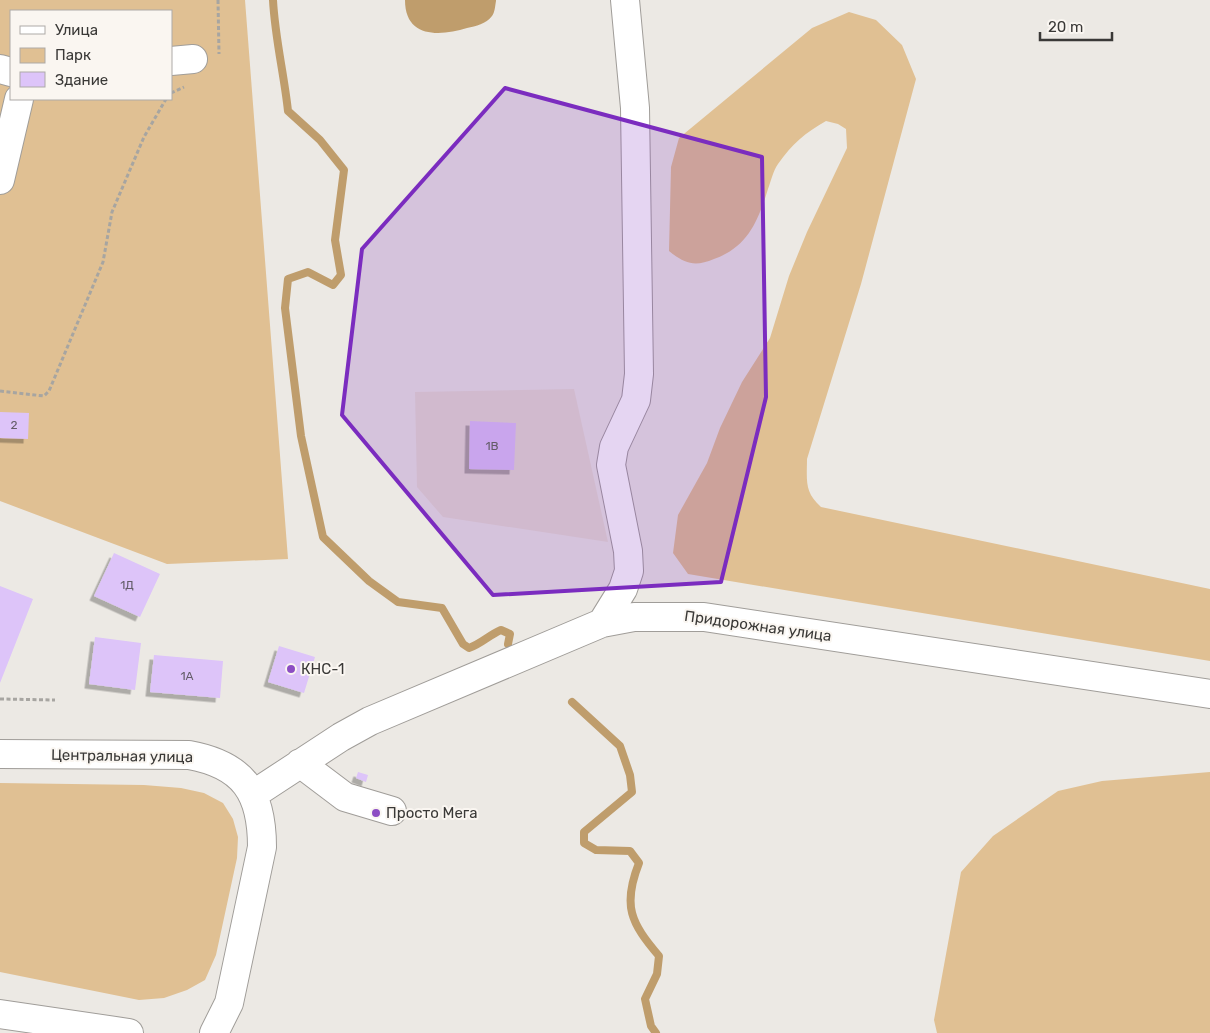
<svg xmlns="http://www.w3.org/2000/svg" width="1210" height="1033" font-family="Rubik,sans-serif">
	<defs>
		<filter id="shadow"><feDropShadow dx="-4.5" dy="4.5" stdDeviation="0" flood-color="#0004"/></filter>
	</defs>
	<rect width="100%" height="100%" fill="#ece9e4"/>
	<path fill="#e6ded3" d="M 574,389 L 608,542 L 443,517 L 417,487 L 415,392 Z"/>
	<path fill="#e0c093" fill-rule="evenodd" d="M 0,0 L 245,0 L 288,559 L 167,564 L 0,501 ZM 11,11 L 171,11 L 171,99 L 11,99 Z
		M 849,12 L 876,20 L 902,45 L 916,79 L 861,284 L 807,459 C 807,480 804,492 821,507 L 1210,589 L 1210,661 L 688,574 L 673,553 L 678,515 L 707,463 L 720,428 L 742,382 L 770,338 L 789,276 L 807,232 L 847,148 L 846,129 L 838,124 L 826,121 C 805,133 792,144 778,164 C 773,171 771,181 768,189 C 758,221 748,247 714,259 C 695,267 685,264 669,251 L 671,167 L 679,138 L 812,28 Z
		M 1210,772 L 1210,1033 L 937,1033 L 934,1020 L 961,872 L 993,836 L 1058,791 L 1102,781 Z
		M 0,783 L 144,785 L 181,788 L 204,793 L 223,803 L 233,819 L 238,837 L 237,858 L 216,955 L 205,980 L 187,990 L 164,998 L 139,1000 L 0,972 Z"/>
	<path fill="#bf9d6c" d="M 405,0 L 496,0 L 496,1 C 495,6 495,12 492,16 C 486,24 476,26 467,28 C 441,36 405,39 405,0 Z"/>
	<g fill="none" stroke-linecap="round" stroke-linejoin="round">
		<path stroke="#bf9d6c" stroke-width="8" d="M 273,0 C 275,38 284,74 288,111 L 320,140 L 344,170 L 335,240 L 341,275 L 333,285 L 308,272 L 288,279 L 285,308 L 301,436 L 323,537 L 369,581 L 398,602 L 442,608 L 463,644 L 469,648 C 481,644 489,635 501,630 L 510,634 L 508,644
			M 572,702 L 620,746 L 630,775 L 632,792 L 584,832 L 584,843 L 596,850 L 630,851 L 639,863 C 622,906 631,923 659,956 L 657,974 L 645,999 L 651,1026 L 656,1033"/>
	</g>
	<path fill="#ddc4f9" filter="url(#shadow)" d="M 0,412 L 29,413 L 28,439 L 0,438 Z
		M 470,421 L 516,423 L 514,470 L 469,469 Z
		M 114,553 L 160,574 L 140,617 L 94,596 Z
		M 0,586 L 33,599 L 0,683 Z
		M 95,637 L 141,643 L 135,690 L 89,684 Z
		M 279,646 L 315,657 L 304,693 L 268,682 Z
		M 154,655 L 223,661 L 220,698 L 150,692 Z
		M 358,772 L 368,775 L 366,782 L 356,778 Z"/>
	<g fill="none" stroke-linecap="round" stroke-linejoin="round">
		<g stroke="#a09d99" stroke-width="30">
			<path id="minor" d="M 171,61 L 193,59
				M 0,69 L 11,72
				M 0,180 L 19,99
				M 602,623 L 623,589 L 629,571 L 628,551 L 611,465 L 614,447 L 636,400 L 639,374 L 635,108 L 625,0
				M 0,754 L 189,755 C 244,765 262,793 262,847 L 229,1003 L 214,1033
				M 300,763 L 345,797 L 392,811
				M 254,794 L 341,737 L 370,721 L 602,623 L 634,617 L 704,617 L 1210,694"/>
		</g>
		<g stroke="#a09d99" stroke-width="30">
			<path id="major" d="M 0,1014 L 129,1033"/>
		</g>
		<path stroke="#a7a5a1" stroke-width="3" stroke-dasharray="4 2.5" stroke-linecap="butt" d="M 218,0 L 219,54
			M 171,93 L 184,87
			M 0,391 L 44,396 L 49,391 L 103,262 L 112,212 L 144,137 L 166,99
			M 0,699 L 55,700"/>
		<use href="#minor" stroke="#fff" stroke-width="28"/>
		<use href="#major" stroke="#fff" stroke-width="28"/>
	</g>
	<path fill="#7b2cbf" fill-opacity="0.2" stroke="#7b2cbf" stroke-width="4" stroke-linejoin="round" d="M 505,88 L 762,157 L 766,397 L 721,582 L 493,595 L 342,415 L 362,249 Z"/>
	<g fill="#8c4dc3" stroke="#faf6f1" stroke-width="2">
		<circle cx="291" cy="669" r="5"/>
		<circle cx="376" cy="813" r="5"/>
	</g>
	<g text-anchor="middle" stroke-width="4" stroke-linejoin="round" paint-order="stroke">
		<g font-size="12" fill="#635c68">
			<text x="14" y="429">2</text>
			<text x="492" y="450">1В</text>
			<text x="127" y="589">1Д</text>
			<text x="187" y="680">1А</text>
		</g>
		<g font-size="15" fill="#3a3937" stroke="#faf6f1">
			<text transform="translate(758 626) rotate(8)" y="5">Придорожная улица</text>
			<text transform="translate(122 756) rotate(1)" y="5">Центральная улица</text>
		</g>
		<g font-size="15" fill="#3a3937" stroke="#faf6f1" text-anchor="start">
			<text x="301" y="674">КНС-1</text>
			<text x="386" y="818">Просто Мега</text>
		</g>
	</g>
	<rect x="10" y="10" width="162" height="90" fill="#faf6f1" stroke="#adaaa7"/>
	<rect x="20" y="26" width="25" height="8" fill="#ffffff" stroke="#adaaa7"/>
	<text x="55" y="35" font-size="15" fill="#3a3937">Улица</text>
	<rect x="20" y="48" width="25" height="15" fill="#e0c093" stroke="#adaaa7"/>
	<text x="55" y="60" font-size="15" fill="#3a3937">Парк</text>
	<rect x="20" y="72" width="25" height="15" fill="#ddc4f9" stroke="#adaaa7"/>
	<text x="55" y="85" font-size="15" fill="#3a3937">Здание</text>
	<path d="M1040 32v8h72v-8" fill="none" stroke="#3a3937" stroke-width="2.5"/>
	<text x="1048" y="32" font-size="15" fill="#3a3937" stroke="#faf6f1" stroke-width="4" paint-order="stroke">20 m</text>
</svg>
